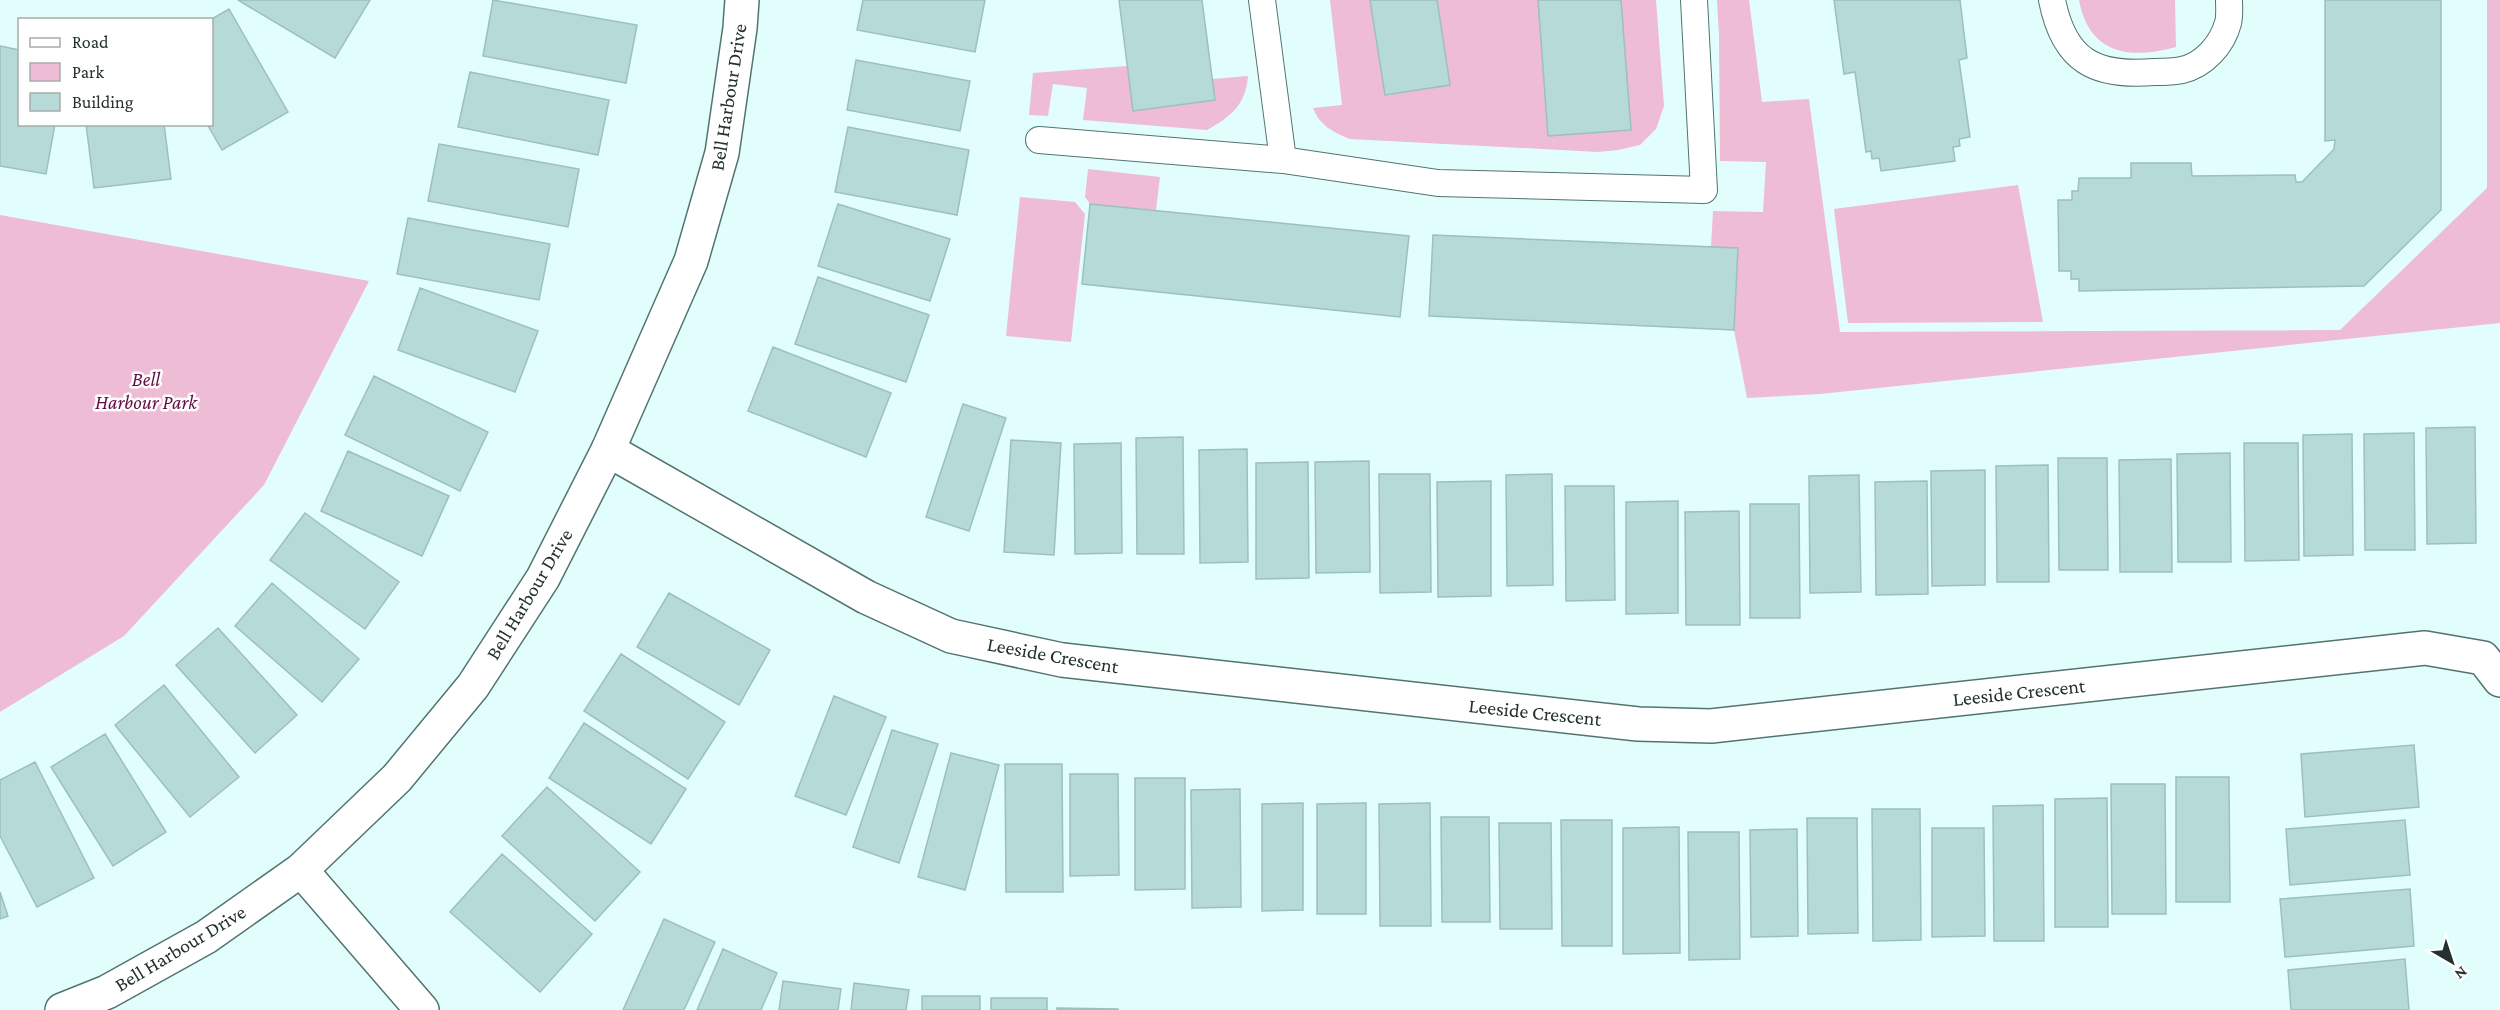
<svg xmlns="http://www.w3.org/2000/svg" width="2500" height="1010" font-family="'Crimson Pro',serif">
	<rect width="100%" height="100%" fill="#e1fefc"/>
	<path fill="#eebcd5" d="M 1330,0 L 1656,0 L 1664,106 L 1656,129 L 1640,145 L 1618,150 L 1598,152 L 1350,139 C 1333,132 1320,126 1313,108 L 1342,105 Z
		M 1717,0 L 1749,0 L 1762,102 L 1809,99 L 1840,332 L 2340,330 L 2487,188 L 2487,0 L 2500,0 L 2500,323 L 1820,394 L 1747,398 L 1734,330 L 1738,248 L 1711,247 L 1713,211 L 1763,212 L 1766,162 L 1720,161 L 1719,35 Z
		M 2079,0 L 2175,0 L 2176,47 C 2129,60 2089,54 2079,0 Z
		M 1127,66 L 1133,111 L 1215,100 L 1212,79 L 1248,76 C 1246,104 1231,117 1207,130 L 1083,120 L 1087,88 L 1053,84 L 1048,116 L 1029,115 L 1033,73 Z
		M 1088,169 L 1160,177 L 1156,210 L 1090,204 L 1085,197 Z
		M 2018,185 L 2043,322 L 1848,323 L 1834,209 Z
		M 1020,197 L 1075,202 L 1085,214 L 1071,342 L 1006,336 Z
		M 0,215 L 369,281 L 264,485 L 124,636 L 0,712 Z"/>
	<path fill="#b6dad7" stroke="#9cc0bc" stroke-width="1.5" d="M 238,0 L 370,0 L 335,58 Z
		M 493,0 L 637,25 L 626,83 L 483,56 Z
		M 863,0 L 985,0 L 975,52 L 857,30 Z
		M 1119,0 L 1202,0 L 1215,100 L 1133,111 Z
		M 1370,0 L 1437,0 L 1450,85 L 1385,95 Z
		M 1538,0 L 1621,0 L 1631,130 L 1548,136 Z
		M 1834,0 L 1960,0 L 1967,58 L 1959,60 L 1970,137 L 1959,139 L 1960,146 L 1953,147 L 1955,161 L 1881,171 L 1879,158 L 1872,159 L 1871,151 L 1866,152 L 1855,72 L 1844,74 Z
		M 2325,0 L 2441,0 L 2441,210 L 2364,286 L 2079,291 L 2079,279 L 2071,279 L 2071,271 L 2059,271 L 2058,200 L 2072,200 L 2072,191 L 2078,191 L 2079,178 L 2131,178 L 2131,163 L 2191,163 L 2192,176 L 2295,175 L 2296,182 L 2302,182 L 2334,149 L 2335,140 L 2325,141 Z
		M 229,9 L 288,112 L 222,150 L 207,124 L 212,124 L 210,20 Z
		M 0,46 L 20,50 L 20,124 L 55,124 L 46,174 L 0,166 Z
		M 856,60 L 970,81 L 960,131 L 847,110 Z
		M 470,72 L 609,100 L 598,155 L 458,127 Z
		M 86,124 L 164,124 L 171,179 L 94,188 Z
		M 848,127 L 969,150 L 957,215 L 835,192 Z
		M 439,144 L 579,169 L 568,227 L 428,201 Z
		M 838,204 L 950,239 L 930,301 L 818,266 Z
		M 1090,204 L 1409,236 L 1400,317 L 1082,284 Z
		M 408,218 L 550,244 L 539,300 L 397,274 Z
		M 1433,235 L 1738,248 L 1734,330 L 1429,316 Z
		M 818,277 L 929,315 L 906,382 L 795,344 Z
		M 420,288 L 538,331 L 515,392 L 398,350 Z
		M 773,347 L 891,393 L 866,457 L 748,411 Z
		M 374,376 L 488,432 L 460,491 L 345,435 Z
		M 963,404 L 1006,418 L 969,531 L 926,517 Z
		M 2475,427 L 2476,543 L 2427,544 L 2426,428 Z
		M 2414,433 L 2415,550 L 2365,550 L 2364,434 Z
		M 2352,434 L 2353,555 L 2304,556 L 2303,435 Z
		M 1183,437 L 1184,554 L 1137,554 L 1136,438 Z
		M 1011,440 L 1061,443 L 1054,555 L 1004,552 Z
		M 1121,443 L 1122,553 L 1075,554 L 1074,444 Z
		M 2244,443 L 2298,443 L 2299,560 L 2245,561 Z
		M 1247,449 L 1248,562 L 1200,563 L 1199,450 Z
		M 348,451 L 449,496 L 422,556 L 321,511 Z
		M 2230,453 L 2231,562 L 2178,562 L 2177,454 Z
		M 2058,458 L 2107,458 L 2108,570 L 2059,570 Z
		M 2171,459 L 2172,572 L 2120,572 L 2119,460 Z
		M 1369,461 L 1370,572 L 1316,573 L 1315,462 Z
		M 1308,462 L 1309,578 L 1256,579 L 1256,463 Z
		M 2048,465 L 2049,582 L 1997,582 L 1996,466 Z
		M 1985,470 L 1985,585 L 1932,586 L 1931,471 Z
		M 1379,474 L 1430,474 L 1431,592 L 1380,593 Z
		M 1552,474 L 1553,585 L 1507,586 L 1506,475 Z
		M 1859,475 L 1861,592 L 1810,593 L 1809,476 Z
		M 1491,481 L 1491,596 L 1438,597 L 1437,482 Z
		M 1927,481 L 1928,594 L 1876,595 L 1875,482 Z
		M 1565,486 L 1614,486 L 1615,600 L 1566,601 Z
		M 1678,501 L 1678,613 L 1626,614 L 1626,502 Z
		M 1750,504 L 1799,504 L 1800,618 L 1750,618 Z
		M 1739,511 L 1740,625 L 1686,625 L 1685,512 Z
		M 305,513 L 399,582 L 365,629 L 270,560 Z
		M 272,583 L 359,659 L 322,702 L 235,626 Z
		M 669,593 L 770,650 L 739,705 L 637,647 Z
		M 218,628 L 297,715 L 255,753 L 176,665 Z
		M 621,654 L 725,722 L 688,779 L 584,711 Z
		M 164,685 L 239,777 L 190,817 L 115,725 Z
		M 834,696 L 886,717 L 846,815 L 795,796 Z
		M 584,723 L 686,789 L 651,844 L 549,778 Z
		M 892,730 L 938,744 L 899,863 L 853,847 Z
		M 105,734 L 166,832 L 113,866 L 51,767 Z
		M 2414,745 L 2419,807 L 2305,817 L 2301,754 Z
		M 951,753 L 999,765 L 965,890 L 918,877 Z
		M 35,762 L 94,878 L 37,907 L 0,836 L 0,780 Z
		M 1005,764 L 1062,764 L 1063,892 L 1006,892 Z
		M 1070,774 L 1118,774 L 1119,875 L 1070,876 Z
		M 2176,777 L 2229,777 L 2230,902 L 2176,902 Z
		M 1135,778 L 1185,778 L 1185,889 L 1135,890 Z
		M 2111,784 L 2165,784 L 2166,914 L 2112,914 Z
		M 547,787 L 640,872 L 595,921 L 502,836 Z
		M 1240,789 L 1241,907 L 1192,908 L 1191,790 Z
		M 2107,798 L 2108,927 L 2055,927 L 2055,799 Z
		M 1303,803 L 1303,910 L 1262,911 L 1262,804 Z
		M 1366,803 L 1366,914 L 1317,914 L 1317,804 Z
		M 1430,803 L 1431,926 L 1380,926 L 1379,804 Z
		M 2043,805 L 2044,941 L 1994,941 L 1993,806 Z
		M 1872,809 L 1920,809 L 1921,940 L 1873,941 Z
		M 1441,817 L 1489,817 L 1490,922 L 1442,922 Z
		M 1807,818 L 1857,818 L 1858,933 L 1808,934 Z
		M 1561,820 L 1612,820 L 1612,946 L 1562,946 Z
		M 2405,820 L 2410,875 L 2290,885 L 2286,829 Z
		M 1499,823 L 1551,823 L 1552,929 L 1500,929 Z
		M 1679,827 L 1680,953 L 1623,954 L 1623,828 Z
		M 1932,828 L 1984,828 L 1985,936 L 1932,937 Z
		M 1797,829 L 1798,936 L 1751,937 L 1750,830 Z
		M 1688,832 L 1739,832 L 1740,959 L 1689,960 Z
		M 502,854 L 592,934 L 540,992 L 450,912 Z
		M 2410,889 L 2414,946 L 2285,957 L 2280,899 Z
		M 0,892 L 8,916 L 0,919 Z
		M 664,919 L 715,942 L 684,1010 L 623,1010 Z
		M 723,949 L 777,973 L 761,1010 L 697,1010 Z
		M 2405,959 L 2409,1010 L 2291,1010 L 2288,970 Z
		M 783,981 L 841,989 L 838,1010 L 779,1010 Z
		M 854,983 L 909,990 L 906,1010 L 851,1010 Z
		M 922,996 L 980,996 L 980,1010 L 922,1010 Z
		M 991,998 L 1047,998 L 1047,1010 L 991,1010 Z
		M 1057,1008 L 1118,1009 L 1118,1010 L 1057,1010 Z"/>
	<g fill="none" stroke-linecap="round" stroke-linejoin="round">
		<g stroke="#527471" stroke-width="28">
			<path id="service" d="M 1262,0 L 1283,160 L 1438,183 L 1704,190 L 1694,0
				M 2052,0 C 2064,61 2095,77 2154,72 C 2163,72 2173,72 2182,70 C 2204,65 2222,45 2228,23 C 2230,16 2229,7 2229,0
				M 1039,140 L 1283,160"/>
		</g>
		<g stroke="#527471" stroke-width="36">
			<path id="minor" d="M 608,450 L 866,597 L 951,636 L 1062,660 L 1638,724 L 1711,726 L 2425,648 L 2483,658 L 2500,680
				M 301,870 L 422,1010"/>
		</g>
		<g stroke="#527471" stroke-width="36">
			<path id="tertiary" d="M 62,1010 L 107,992 L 206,937 L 301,870 L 397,778 L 473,686 L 543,578 L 608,450 L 691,261 L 722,153 L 740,28 L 742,0"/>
		</g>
		<use href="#service" stroke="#fff" stroke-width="26"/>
		<use href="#minor" stroke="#fff" stroke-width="33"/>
		<use href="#tertiary" stroke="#fff" stroke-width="33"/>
	</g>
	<g text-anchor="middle" stroke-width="5" stroke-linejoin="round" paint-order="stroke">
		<g font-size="20" fill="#23312f" stroke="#fff">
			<text transform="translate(728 97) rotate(-81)" y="7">Bell Harbour Drive</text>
			<text transform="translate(529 594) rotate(-59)" y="7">Bell Harbour Drive</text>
			<text transform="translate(1053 655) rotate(10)" y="7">Leeside Crescent</text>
			<text transform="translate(2019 692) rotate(-6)" y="7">Leeside Crescent</text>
			<text transform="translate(1535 712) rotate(6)" y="7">Leeside Crescent</text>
			<text transform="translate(180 948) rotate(-31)" y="7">Bell Harbour Drive</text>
		</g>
		<g font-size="20" font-style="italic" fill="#620f44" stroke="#fff">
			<text x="146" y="386">Bell<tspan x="146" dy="23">Harbour Park</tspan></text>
		</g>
	</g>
	<rect x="18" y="18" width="195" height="108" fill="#ffffff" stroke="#a7adac" stroke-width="1.5"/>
	<rect x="30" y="38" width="30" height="9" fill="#ffffff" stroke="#a7adac" stroke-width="1.5"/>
	<text x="72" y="48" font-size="18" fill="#23312f">Road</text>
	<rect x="30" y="63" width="30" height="18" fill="#eebcd5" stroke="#a7adac" stroke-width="1.5"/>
	<text x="72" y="78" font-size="18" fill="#23312f">Park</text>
	<rect x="30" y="93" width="30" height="18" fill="#b6dad7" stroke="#a7adac" stroke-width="1.5"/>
	<text x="72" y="108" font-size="18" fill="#23312f">Building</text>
	<g transform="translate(2452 962) rotate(141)" stroke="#ffffff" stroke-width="4.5" paint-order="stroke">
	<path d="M0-4.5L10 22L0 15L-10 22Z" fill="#23312f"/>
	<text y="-9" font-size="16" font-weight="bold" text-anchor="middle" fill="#23312f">N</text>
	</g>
</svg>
